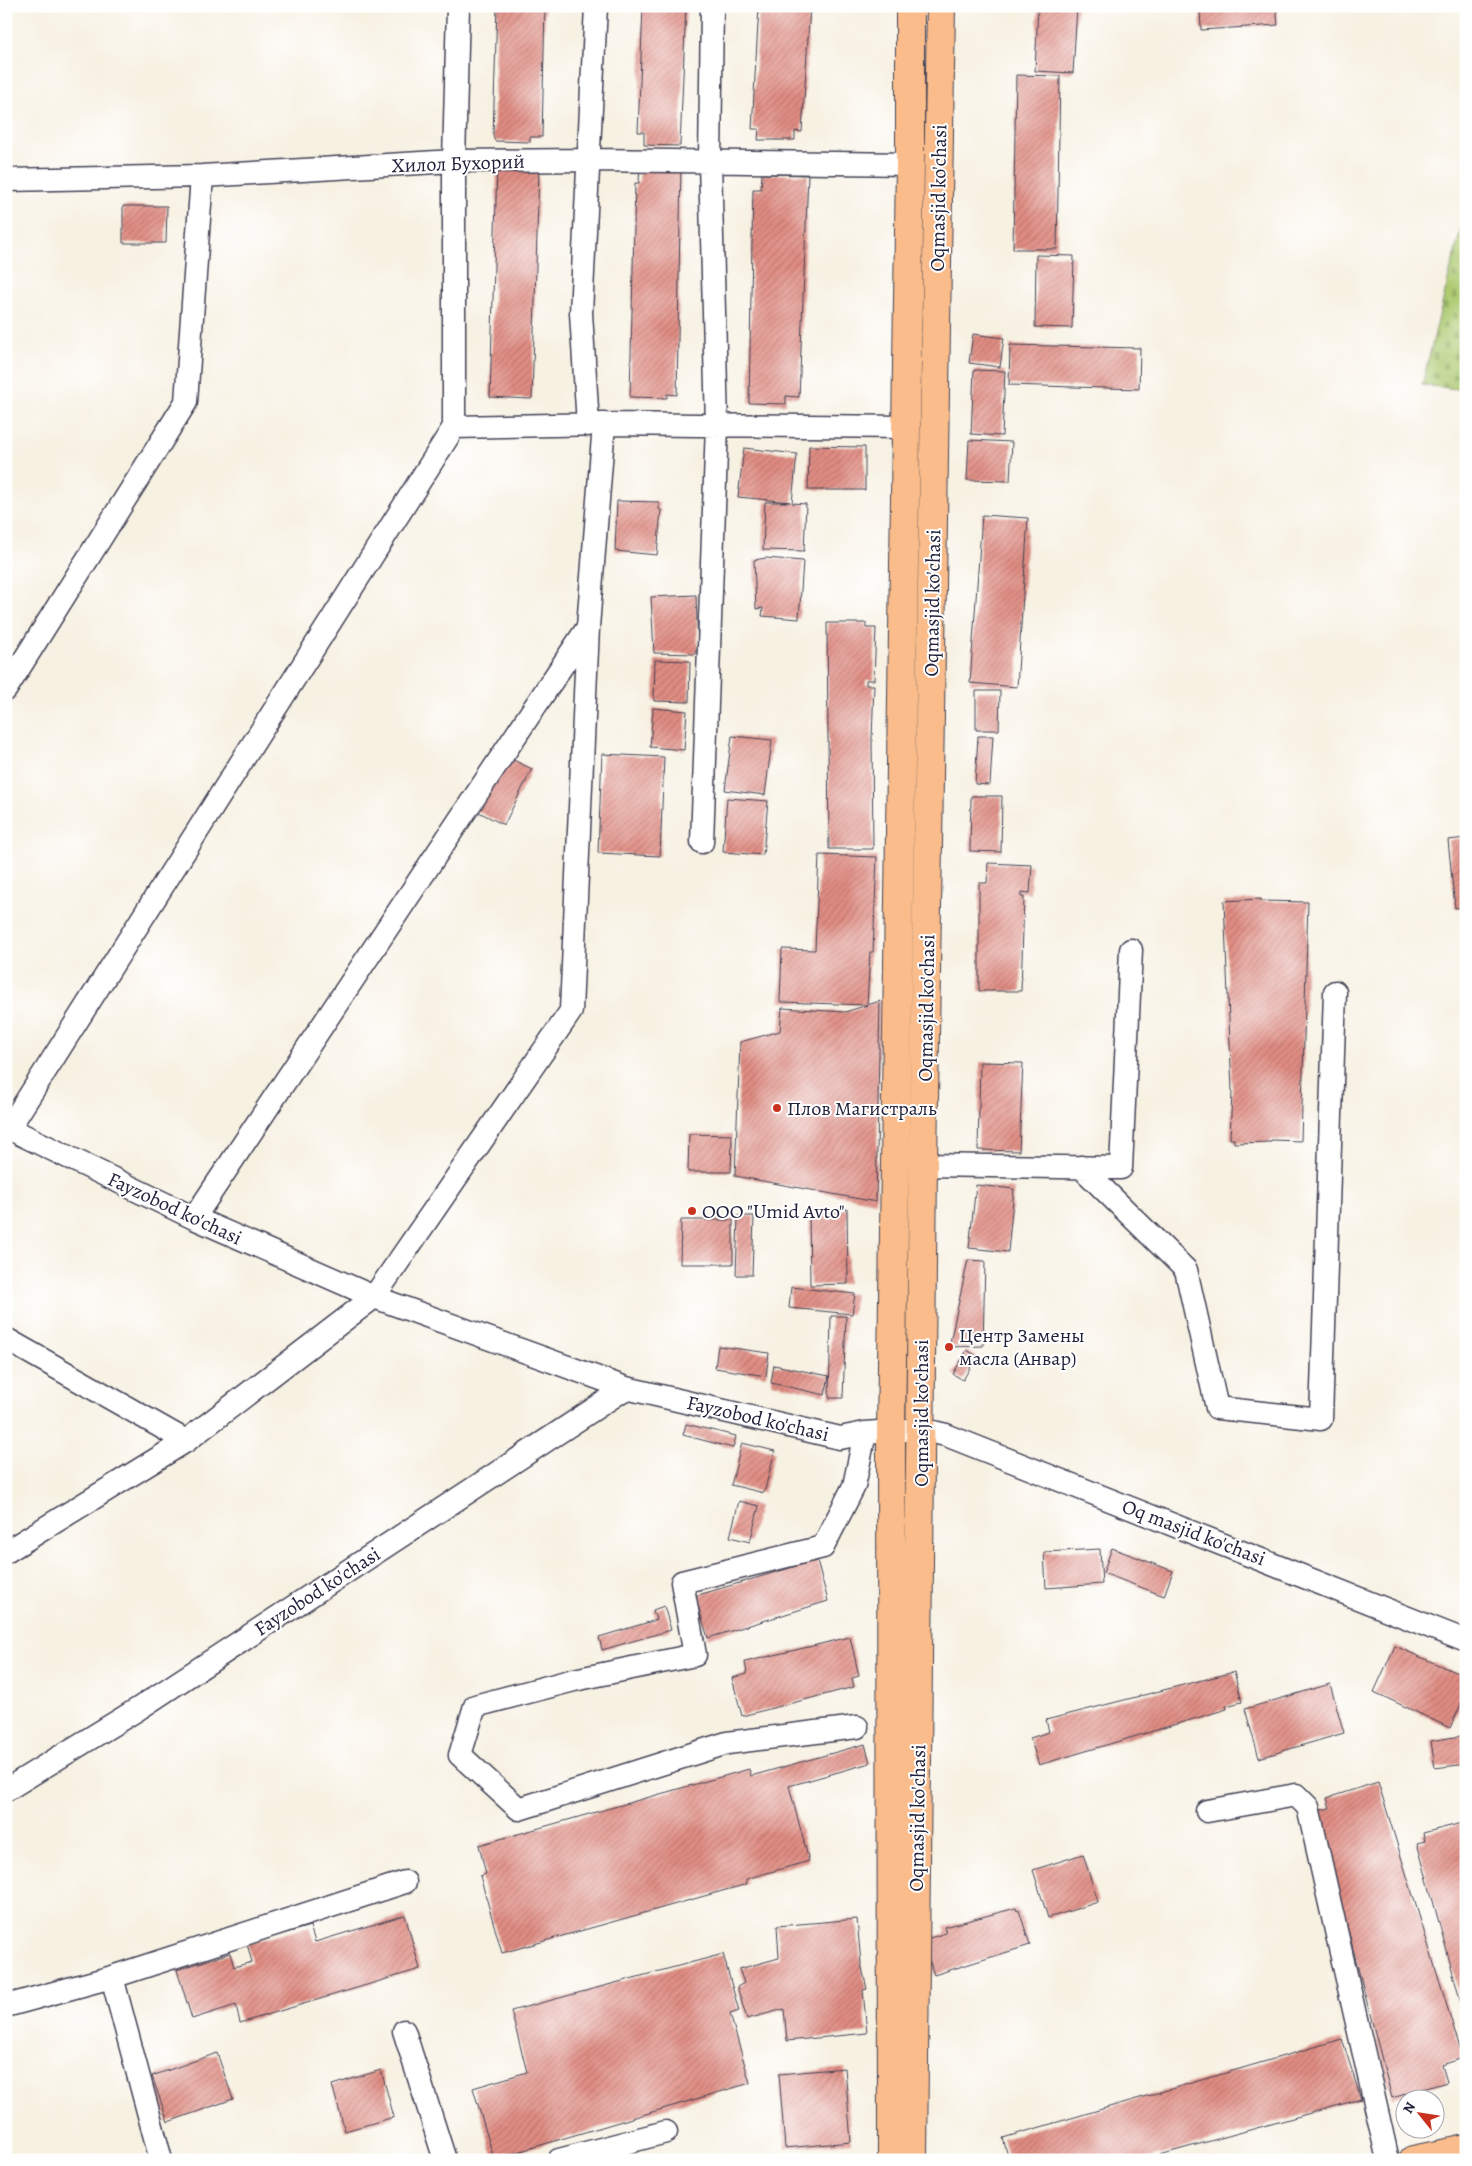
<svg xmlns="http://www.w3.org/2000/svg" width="1472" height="2166" font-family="Alegreya,serif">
	<defs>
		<pattern id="cemetery-stones" width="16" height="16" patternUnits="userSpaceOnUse" patternTransform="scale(1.25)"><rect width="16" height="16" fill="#aecb72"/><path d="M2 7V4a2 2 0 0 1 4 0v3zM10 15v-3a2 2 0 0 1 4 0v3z" fill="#95ae64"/></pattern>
		<pattern id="building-hatch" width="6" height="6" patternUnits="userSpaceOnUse" patternTransform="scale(1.25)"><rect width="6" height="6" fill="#e18d83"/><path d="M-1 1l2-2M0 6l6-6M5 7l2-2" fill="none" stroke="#b6736c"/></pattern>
	</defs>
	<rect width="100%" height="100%" fill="#fff"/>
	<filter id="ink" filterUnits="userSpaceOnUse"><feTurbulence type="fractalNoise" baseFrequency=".02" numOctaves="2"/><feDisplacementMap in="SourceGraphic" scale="10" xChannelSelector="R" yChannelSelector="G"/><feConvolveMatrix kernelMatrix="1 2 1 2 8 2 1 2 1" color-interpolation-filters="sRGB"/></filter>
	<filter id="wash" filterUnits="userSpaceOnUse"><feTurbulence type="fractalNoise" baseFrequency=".0096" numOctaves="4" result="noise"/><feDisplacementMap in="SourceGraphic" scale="20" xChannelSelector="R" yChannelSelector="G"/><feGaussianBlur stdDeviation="1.12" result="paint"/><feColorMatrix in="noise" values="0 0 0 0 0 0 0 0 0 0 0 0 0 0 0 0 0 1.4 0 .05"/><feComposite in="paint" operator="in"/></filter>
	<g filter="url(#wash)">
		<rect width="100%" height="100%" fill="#f7f1e2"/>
		<path fill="url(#cemetery-stones)" stroke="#687656" d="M 1466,207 L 1466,390 L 1422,385 L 1465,212 Z"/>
		<g id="blocks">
			<path fill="url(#building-hatch)" d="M 497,6 L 545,6 L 542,137 L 530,137 L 530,142 L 495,141 L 493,136 Z
				M 643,6 L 686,6 L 680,146 L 644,145 L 644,132 L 638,132 Z
				M 759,6 L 810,6 L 802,132 L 795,131 L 795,140 L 758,140 L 759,129 L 752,129 Z
				M 1038,6 L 1077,6 L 1073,73 L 1035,71 Z
				M 1235,6 L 1276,6 L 1278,25 L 1201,30 L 1200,9 Z
				M 1016,75 L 1060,76 L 1057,249 L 1013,249 Z
				M 640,164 L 681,164 L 677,395 L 667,394 L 667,398 L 630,397 L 635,183 L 639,183 Z
				M 497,167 L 539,168 L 532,398 L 530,399 L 490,397 Z
				M 762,174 L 808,175 L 799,397 L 786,396 L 786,404 L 749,403 L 753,189 L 761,189 Z
				M 123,206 L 167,206 L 166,243 L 123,243 Z
				M 1036,255 L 1074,256 L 1072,328 L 1035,327 Z
				M 973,334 L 1004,338 L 1000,367 L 969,363 Z
				M 1010,345 L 1140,348 L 1139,389 L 1009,385 Z
				M 974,370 L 1005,371 L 1002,436 L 971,434 Z
				M 969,440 L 1012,442 L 1010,481 L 967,480 Z
				M 809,446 L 865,447 L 865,490 L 808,490 Z
				M 744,448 L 797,454 L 792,503 L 806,504 L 804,551 L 763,550 L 765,502 L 790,502 L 738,497 Z
				M 617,501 L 659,502 L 659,509 L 661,510 L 657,555 L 615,551 Z
				M 982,515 L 1028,518 L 1017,687 L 970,683 Z
				M 766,558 L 803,561 L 799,619 L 762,616 L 763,608 L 756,609 L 754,560 Z
				M 696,595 L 698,651 L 695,651 L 695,654 L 654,653 L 651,597 Z
				M 827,623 L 866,623 L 866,628 L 876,628 L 874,680 L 866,680 L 866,685 L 874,685 L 872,738 L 873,849 L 829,849 Z
				M 655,660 L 690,661 L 689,702 L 654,701 Z
				M 976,691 L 1000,691 L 999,730 L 976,730 Z
				M 653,708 L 687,711 L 684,750 L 650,747 Z
				M 732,736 L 772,740 L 765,795 L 725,790 Z
				M 978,736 L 993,736 L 990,785 L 975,784 Z
				M 602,754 L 664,757 L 660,856 L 598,853 Z
				M 503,755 L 532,769 L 504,825 L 475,810 Z
				M 971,796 L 1002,796 L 1001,852 L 970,851 Z
				M 727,798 L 768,801 L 763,855 L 723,852 Z
				M 1466,838 L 1466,907 L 1455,908 L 1448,840 Z
				M 819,855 L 877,857 L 873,952 L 870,952 L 867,1005 L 780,1002 L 782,949 L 815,950 Z
				M 988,863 L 1032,865 L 1030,893 L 1021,892 L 1021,897 L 1024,897 L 1021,991 L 979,991 L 979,883 L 987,883 Z
				M 1261,899 L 1261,901 L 1308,902 L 1301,1141 L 1271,1140 L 1271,1142 L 1234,1143 L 1234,1139 L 1230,1139 L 1232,1091 L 1224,901 Z
				M 880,1001 L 876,1202 L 735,1176 L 740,1042 L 780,1031 L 782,1008 L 845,1012 Z
				M 980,1062 L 1023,1063 L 1019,1151 L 978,1150 Z
				M 689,1134 L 732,1135 L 731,1172 L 688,1172 Z
				M 976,1185 L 1014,1189 L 1008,1252 L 969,1248 Z
				M 847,1209 L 848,1284 L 810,1285 L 809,1210 Z
				M 738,1216 L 754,1216 L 752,1275 L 736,1275 Z
				M 681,1220 L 733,1220 L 733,1264 L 680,1264 Z
				M 968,1260 L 985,1261 L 983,1346 L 949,1347 Z
				M 791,1287 L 855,1294 L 852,1314 L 789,1308 Z
				M 831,1316 L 846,1316 L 843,1398 L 829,1398 Z
				M 718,1346 L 769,1353 L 766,1376 L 715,1368 Z
				M 967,1350 L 977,1356 L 963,1380 L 953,1374 Z
				M 774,1365 L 829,1376 L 825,1395 L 771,1383 Z
				M 686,1424 L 736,1436 L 733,1448 L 683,1435 Z
				M 742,1443 L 775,1451 L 764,1493 L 731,1485 Z
				M 739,1501 L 759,1506 L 750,1542 L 730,1537 Z
				M 1112,1548 L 1173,1571 L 1164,1596 L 1103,1573 Z
				M 1100,1549 L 1102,1584 L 1046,1588 L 1044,1552 Z
				M 817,1560 L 828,1601 L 708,1638 L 695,1596 Z
				M 664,1606 L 671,1630 L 602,1650 L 599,1637 L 656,1620 L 653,1610 Z
				M 850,1637 L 859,1676 L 852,1678 L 854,1687 L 742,1716 L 732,1678 L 747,1674 L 745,1662 Z
				M 1395,1646 L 1464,1676 L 1466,1693 L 1450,1728 L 1374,1692 Z
				M 1234,1672 L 1242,1702 L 1226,1706 L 1227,1709 L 1039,1765 L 1030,1738 L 1049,1732 L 1046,1720 Z
				M 1330,1684 L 1344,1733 L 1259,1758 L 1245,1709 Z
				M 1466,1735 L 1466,1764 L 1435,1768 L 1431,1741 Z
				M 865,1744 L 870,1763 L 789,1786 L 809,1861 L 746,1879 L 747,1884 L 502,1953 L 480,1876 L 486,1874 L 479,1845 L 749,1769 L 751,1776 Z
				M 1378,1782 L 1463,2058 L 1442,2065 L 1447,2082 L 1392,2098 L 1317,1811 L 1330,1808 L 1327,1798 Z
				M 1466,1822 L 1466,2005 L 1462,2006 L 1417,1843 L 1425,1841 L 1423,1833 Z
				M 1083,1854 L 1098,1902 L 1048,1918 L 1033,1870 Z
				M 1016,1908 L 1017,1911 L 1019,1910 L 1030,1945 L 934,1975 L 923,1940 L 946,1933 L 944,1927 Z
				M 405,1915 L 420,1969 L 240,2023 L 236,2005 L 192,2019 L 177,1970 L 230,1953 L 234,1967 L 252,1962 L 247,1944 L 310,1926 L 315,1942 Z
				M 857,1919 L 861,1964 L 867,1989 L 863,1990 L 867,2033 L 787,2041 L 784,2009 L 747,2019 L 737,1987 L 744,1983 L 739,1969 L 779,1958 L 777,1926 Z
				M 723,1954 L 739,2011 L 730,2014 L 750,2083 L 494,2159 L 473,2088 L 527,2072 L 511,2011 Z
				M 1342,2039 L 1361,2099 L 1142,2160 L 1009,2160 L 1003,2138 Z
				M 217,2053 L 233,2099 L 168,2122 L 152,2076 Z
				M 845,2068 L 851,2142 L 785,2148 L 779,2074 Z
				M 381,2070 L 394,2117 L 345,2131 L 332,2085 Z"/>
		</g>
	</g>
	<g filter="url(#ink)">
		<use href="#blocks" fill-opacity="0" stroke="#424154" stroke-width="1"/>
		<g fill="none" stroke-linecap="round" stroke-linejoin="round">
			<g stroke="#424154" stroke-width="25">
				<path id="minor" d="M 6,180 L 202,176 L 454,161 L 589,160 L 910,164
					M 588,425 L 581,313 L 596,6
					M 454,427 L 604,424 L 906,427
					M 6,689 L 186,402 L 202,176
					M 702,842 L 717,425 L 710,162 L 712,6
					M 6,1127 L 194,1218 L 374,1297 L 626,1388 L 840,1438 L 865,1433 L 920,1429 L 946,1435 L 1466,1641
					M 9,1128 L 454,427 L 454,161 L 458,6
					M 923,1165 L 1121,1168 L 1131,950
					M 1081,1167 L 1186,1270 L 1217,1408 L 1321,1419 L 1335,992
					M 194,1218 L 588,627
					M 6,1339 L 186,1441
					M 6,1552 L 186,1441 L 374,1297 L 571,1011 L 588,627 L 604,424
					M 857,1727 L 727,1743 L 519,1809 L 460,1755 L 475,1706 L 574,1680 L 695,1655 L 682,1582 L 823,1547 L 854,1486 L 865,1433
					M 6,1790 L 138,1709 L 626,1388
					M 1207,1811 L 1296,1795 L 1308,1807 L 1388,2160
					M 112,1977 L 161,2160
					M 6,2006 L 112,1977 L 405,1882
					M 404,2031 L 445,2160
					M 559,2160 L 666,2132"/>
			</g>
			<g stroke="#424154" stroke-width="30">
				<path id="major" d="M 892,2160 L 891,1431 L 910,164 L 910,6
					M 913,2160 L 923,1165 L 941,6
					M 1413,2160 L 1466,2149"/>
			</g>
			<use href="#minor" stroke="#fff" stroke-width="22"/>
			<use href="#major" stroke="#f9bc8a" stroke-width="28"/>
		</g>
	</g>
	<g fill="#c8321e" stroke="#fff" stroke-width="2">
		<circle cx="777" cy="1108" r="5"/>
		<circle cx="692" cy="1211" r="5"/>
		<circle cx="949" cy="1347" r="5"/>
	</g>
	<g text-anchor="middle" stroke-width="4" stroke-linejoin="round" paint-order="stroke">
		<g font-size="20" fill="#22223b" stroke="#fff">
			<text transform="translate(458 163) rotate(-2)" y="7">Хилол Бухорий</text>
			<text transform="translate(938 198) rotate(-89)" y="7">Oqmasjid ko'chasi</text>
			<text transform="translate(932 603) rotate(-89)" y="7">Oqmasjid ko'chasi</text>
			<text transform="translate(926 1008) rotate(-89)" y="7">Oqmasjid ko'chasi</text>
			<text transform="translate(175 1208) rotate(25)" y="7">Fayzobod ko'chasi</text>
			<text transform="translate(921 1413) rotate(-90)" y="7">Oqmasjid ko'chasi</text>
			<text transform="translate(758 1418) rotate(13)" y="7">Fayzobod ko'chasi</text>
			<text transform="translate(1194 1532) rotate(21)" y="7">Oq masjid ko'chasi</text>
			<text transform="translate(317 1591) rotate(-33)" y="7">Fayzobod ko'chasi</text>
			<text transform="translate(917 1818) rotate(-89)" y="7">Oqmasjid ko'chasi</text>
		</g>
		<g font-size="20" fill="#22223b" stroke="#fff" text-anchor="start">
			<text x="787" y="1115">Плов Магистраль</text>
			<text x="702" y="1218">ООО "Umid Avto"</text>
			<text x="959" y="1342">Центр Замены<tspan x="959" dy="23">масла (Анвар)</tspan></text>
		</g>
	</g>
	<rect width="1472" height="2166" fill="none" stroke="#fff" stroke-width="25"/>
	<g transform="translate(1420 2114) rotate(300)"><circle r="24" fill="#ffffff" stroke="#a7a7b1"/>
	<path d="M0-4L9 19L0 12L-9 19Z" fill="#c8321e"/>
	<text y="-8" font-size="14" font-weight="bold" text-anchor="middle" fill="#22223b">N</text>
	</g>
</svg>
